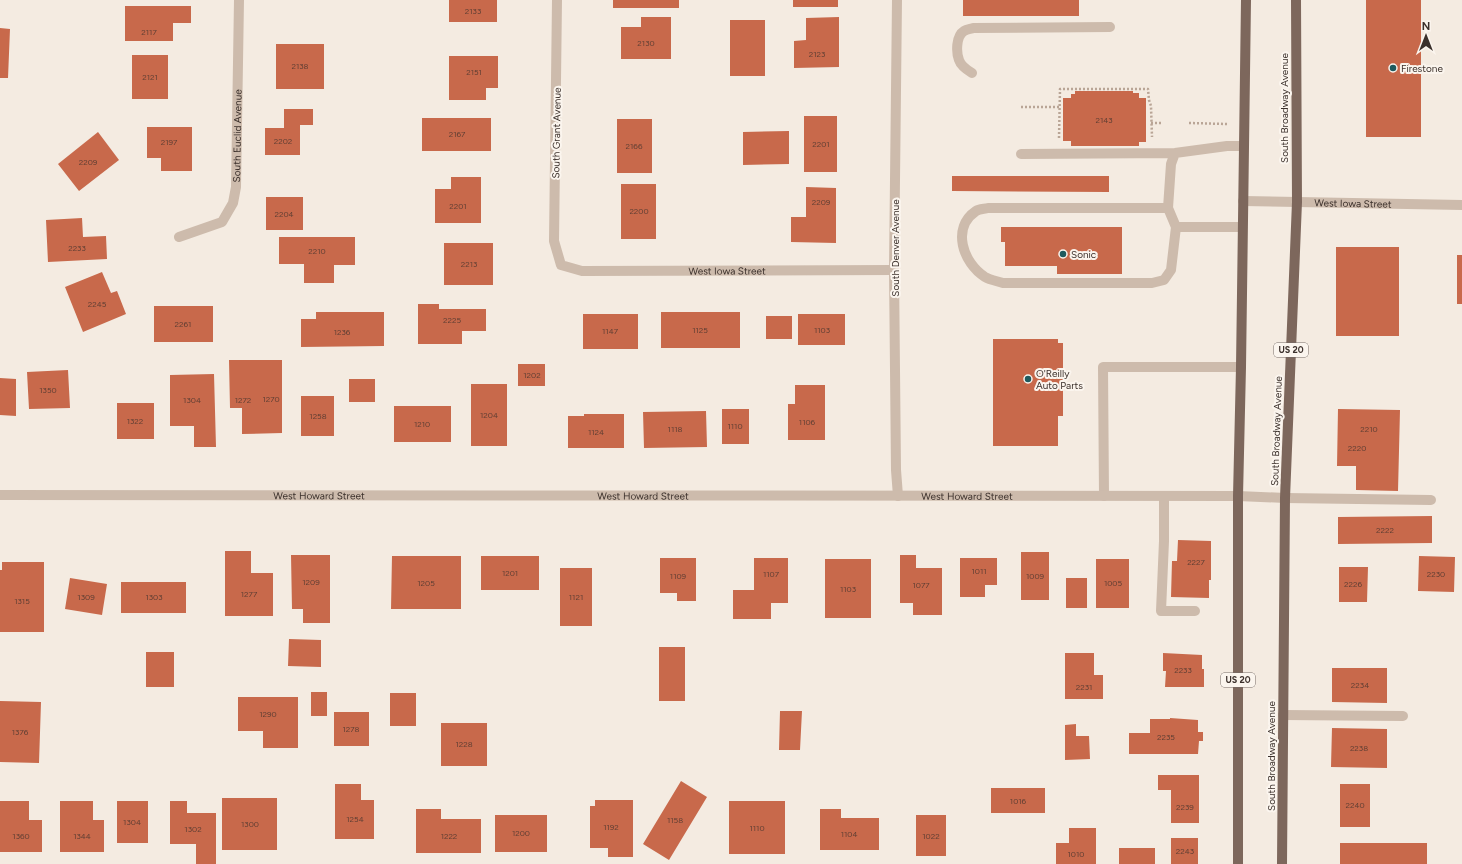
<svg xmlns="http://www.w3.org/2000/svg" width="1462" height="864" font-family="Figtree,sans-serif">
	<rect width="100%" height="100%" fill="#f4ebe1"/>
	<path fill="#c8694b" d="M 449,0 L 497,0 L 497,22 L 449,22 Z
		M 613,0 L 679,0 L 679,8 L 613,8 Z
		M 793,0 L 838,0 L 838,7 L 793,7 Z
		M 963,0 L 1079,0 L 1079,16 L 963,16 Z
		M 1366,0 L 1421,0 L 1421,137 L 1366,137 Z
		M 125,6 L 191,6 L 191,23 L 173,23 L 173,41 L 125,41 Z
		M 641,17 L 671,17 L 671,59 L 621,59 L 621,27 L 641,27 Z
		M 839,17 L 839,67 L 794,68 L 794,41 L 806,40 L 806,18 Z
		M 730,20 L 765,20 L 765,76 L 730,76 Z
		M 0,28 L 10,29 L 8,78 L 0,78 Z
		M 276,44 L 324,44 L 324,89 L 276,89 Z
		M 132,55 L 168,55 L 168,99 L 132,99 Z
		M 449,56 L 498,56 L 498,88 L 486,88 L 486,100 L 449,100 Z
		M 1075,91 L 1133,91 L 1133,93 L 1139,93 L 1139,98 L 1146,98 L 1146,142 L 1139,142 L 1139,146 L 1071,146 L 1071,141 L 1063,141 L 1063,98 L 1071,98 L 1071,94 L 1075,94 Z
		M 284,109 L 313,109 L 313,125 L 300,125 L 300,155 L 265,155 L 265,128 L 284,128 Z
		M 804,116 L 837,116 L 837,172 L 804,172 Z
		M 422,118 L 491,118 L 491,151 L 422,151 Z
		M 617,119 L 652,119 L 652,173 L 617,173 Z
		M 147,127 L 192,127 L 192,171 L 161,171 L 161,158 L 147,158 Z
		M 789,131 L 789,164 L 743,165 L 743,132 Z
		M 98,132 L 119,160 L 79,191 L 58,164 Z
		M 952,176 L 1109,176 L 1109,192 L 952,191 Z
		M 451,177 L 481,177 L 481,223 L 435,223 L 435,189 L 451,189 Z
		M 621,184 L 656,184 L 656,239 L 621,239 Z
		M 806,187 L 836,188 L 836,243 L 791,242 L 791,217 L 806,217 Z
		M 266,197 L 303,197 L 303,230 L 266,230 Z
		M 82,218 L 83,237 L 106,236 L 107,259 L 48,262 L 46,220 Z
		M 1001,227 L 1122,227 L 1122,274 L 1057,274 L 1057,266 L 1005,266 L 1005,242 L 1001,242 Z
		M 279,237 L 355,237 L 355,265 L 334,265 L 334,283 L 304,283 L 304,264 L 279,264 Z
		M 444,243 L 493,243 L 493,285 L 444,285 Z
		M 1336,247 L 1399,247 L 1399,336 L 1336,336 Z
		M 1457,255 L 1462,255 L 1462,304 L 1457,304 Z
		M 102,272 L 111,293 L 117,291 L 126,314 L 83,332 L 65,287 Z
		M 418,304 L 439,304 L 439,309 L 486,309 L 486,331 L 462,331 L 462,344 L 418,344 Z
		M 154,306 L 213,306 L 213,342 L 154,342 Z
		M 316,312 L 384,312 L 384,346 L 301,347 L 301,319 L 316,319 Z
		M 661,312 L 740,312 L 740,348 L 661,348 Z
		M 583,314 L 638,314 L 638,349 L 583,349 Z
		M 798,314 L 845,314 L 845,345 L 798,345 Z
		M 766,316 L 792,316 L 792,339 L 766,339 Z
		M 993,339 L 1058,339 L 1058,343 L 1063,343 L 1063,416 L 1058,416 L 1058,446 L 993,446 Z
		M 229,360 L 282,360 L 282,433 L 242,434 L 242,408 L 230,408 Z
		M 518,364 L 545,364 L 545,386 L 518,386 Z
		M 68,370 L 70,408 L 29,409 L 27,372 Z
		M 214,374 L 216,447 L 194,447 L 194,426 L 170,426 L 170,375 Z
		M 0,378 L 16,379 L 16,416 L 0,415 Z
		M 349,379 L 375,379 L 375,402 L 349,402 Z
		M 471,384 L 507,384 L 507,446 L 471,446 Z
		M 795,385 L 825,385 L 825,440 L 788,440 L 788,404 L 795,404 Z
		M 301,396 L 334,396 L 334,436 L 301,436 Z
		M 117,403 L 154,403 L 154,439 L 117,439 Z
		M 394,406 L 451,406 L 451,442 L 394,442 Z
		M 722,409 L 749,409 L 749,444 L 722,444 Z
		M 1338,409 L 1400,410 L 1398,491 L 1356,490 L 1356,466 L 1337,466 Z
		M 706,411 L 707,447 L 644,448 L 643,412 Z
		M 584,414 L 624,414 L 624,448 L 568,448 L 568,416 L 584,416 Z
		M 1432,516 L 1432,543 L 1338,544 L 1338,517 Z
		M 1178,540 L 1211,541 L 1211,580 L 1209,580 L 1209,598 L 1171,597 L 1172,561 L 1177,561 Z
		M 225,551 L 251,551 L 251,573 L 273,573 L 273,616 L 225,616 Z
		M 1021,552 L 1049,552 L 1049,600 L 1021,600 Z
		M 291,555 L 330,555 L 330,623 L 303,623 L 303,609 L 292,609 Z
		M 900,555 L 916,555 L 916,568 L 942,568 L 942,615 L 913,615 L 913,603 L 900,603 Z
		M 392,556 L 461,556 L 461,609 L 391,609 Z
		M 481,556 L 539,556 L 539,590 L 481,590 Z
		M 1419,556 L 1455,557 L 1454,592 L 1418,591 Z
		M 660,558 L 696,558 L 696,601 L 677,601 L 677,593 L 660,593 Z
		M 754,558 L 788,558 L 788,603 L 771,603 L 771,619 L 733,619 L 733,590 L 754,590 Z
		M 960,558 L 997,558 L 997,585 L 985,585 L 985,597 L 960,597 Z
		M 825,559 L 871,559 L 871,618 L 825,618 Z
		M 1096,559 L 1129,559 L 1129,608 L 1096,608 Z
		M 2,562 L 44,562 L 44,632 L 0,632 L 0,570 L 2,570 Z
		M 1339,567 L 1368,567 L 1367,602 L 1339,602 Z
		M 560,568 L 592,568 L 592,626 L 560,626 Z
		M 70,578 L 107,584 L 102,615 L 65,609 Z
		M 1066,578 L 1087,578 L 1087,608 L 1066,608 Z
		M 121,582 L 186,582 L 186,613 L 121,613 Z
		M 289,639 L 321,640 L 321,667 L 288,666 Z
		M 659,647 L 685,647 L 685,701 L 659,701 Z
		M 146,652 L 174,652 L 174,687 L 146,687 Z
		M 1065,653 L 1094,653 L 1094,675 L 1103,675 L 1103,699 L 1065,699 Z
		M 1163,653 L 1202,655 L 1202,669 L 1204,669 L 1204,687 L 1165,687 L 1166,671 L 1163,671 Z
		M 1332,668 L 1387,668 L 1387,703 L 1332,702 Z
		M 311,692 L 327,692 L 327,716 L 311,716 Z
		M 390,693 L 416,693 L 416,726 L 390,726 Z
		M 238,697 L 298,697 L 298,748 L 263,748 L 263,731 L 238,731 Z
		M 0,701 L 41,702 L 39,763 L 0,762 Z
		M 780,711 L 802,711 L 800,750 L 779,750 Z
		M 334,712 L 369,712 L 369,746 L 334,746 Z
		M 1170,718 L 1198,720 L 1198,732 L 1203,732 L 1203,741 L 1199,741 L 1198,754 L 1129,754 L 1129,733 L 1150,733 L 1150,719 L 1170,719 Z
		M 441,723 L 487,723 L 487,766 L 441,766 Z
		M 1076,724 L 1076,736 L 1089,736 L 1090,759 L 1065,760 L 1065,725 Z
		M 1332,728 L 1387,729 L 1387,768 L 1331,767 Z
		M 1158,775 L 1199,775 L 1199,823 L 1171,823 L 1171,790 L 1158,790 Z
		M 681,781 L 707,797 L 669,860 L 643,844 Z
		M 335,784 L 361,784 L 361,800 L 374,800 L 374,839 L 335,839 Z
		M 1340,784 L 1370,784 L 1370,827 L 1340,827 Z
		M 991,788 L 1045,788 L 1045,813 L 991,813 Z
		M 222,798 L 277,798 L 277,850 L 222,850 Z
		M 595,800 L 633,800 L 633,857 L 608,857 L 608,848 L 590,848 L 590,806 L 595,806 Z
		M 0,801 L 29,801 L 29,820 L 42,820 L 42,852 L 0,852 Z
		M 60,801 L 93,801 L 93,820 L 104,820 L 104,852 L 60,852 Z
		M 117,801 L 148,801 L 148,843 L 117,843 Z
		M 170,801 L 187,801 L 187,813 L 216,813 L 216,864 L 196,864 L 196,844 L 170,844 Z
		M 729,801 L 785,801 L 785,854 L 729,854 Z
		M 416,809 L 441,809 L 441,819 L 481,819 L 481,853 L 416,853 Z
		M 820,809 L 841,809 L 841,818 L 879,818 L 879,850 L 820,850 Z
		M 495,815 L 547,815 L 547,852 L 495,852 Z
		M 916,815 L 946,815 L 946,856 L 916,856 Z
		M 1069,828 L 1096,828 L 1096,864 L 1056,864 L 1056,843 L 1069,843 Z
		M 1171,838 L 1198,838 L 1198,864 L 1171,864 Z
		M 1340,843 L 1427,843 L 1427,864 L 1340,864 Z
		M 1119,848 L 1155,848 L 1155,864 L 1119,864 Z"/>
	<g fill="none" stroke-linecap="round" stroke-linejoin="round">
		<path stroke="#b9a596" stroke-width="2.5" stroke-dasharray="2 2" stroke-linecap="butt" d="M 1021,107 L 1060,107
			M 1151,123 L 1163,123
			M 1189,123 L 1227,124
			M 1059,138 L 1060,89 L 1148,89 L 1149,100 L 1151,106 L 1152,137"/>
		<path stroke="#cdbbac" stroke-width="10" d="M 972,73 C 967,70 961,66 959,60 C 956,52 956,36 964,31 C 967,29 971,29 973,28 L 1110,27
			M 1021,154 L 1175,153 L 1227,146 L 1244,146
			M 1168,208 L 1176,227 L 1171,270 L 1164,280 L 1152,283 L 1003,283 C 997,281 990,280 985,277 C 963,263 951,228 976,211 C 979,209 984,209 988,208 L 1168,208 L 1171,164 L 1175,153
			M 1176,227 L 1242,227
			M 1104,496 L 1103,367 L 1241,367
			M 1164,496 L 1164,541 L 1161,611 L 1195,611
			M 1285,498 L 1431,500
			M 1283,715 L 1403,716"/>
		<g stroke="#cdbbac" stroke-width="10">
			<path id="s1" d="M 557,0 L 554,241 L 561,265 L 582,271 L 894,270"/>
			<path d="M 897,0 L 894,270 L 896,470 L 898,496"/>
			<path id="s2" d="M 179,237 L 222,222 L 233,203 L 236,187 L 239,0"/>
			<path id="s3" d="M 0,495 L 1238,496 L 1285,498"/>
		</g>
		<path stroke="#cdbbac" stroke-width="10" id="s4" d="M 1243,201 L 1462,205"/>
		<path stroke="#7d675c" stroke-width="10" d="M 1238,864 L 1238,496 L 1241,367 L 1246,0
			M 1282,864 L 1285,498 L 1297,202 L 1296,0"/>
	</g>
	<g fill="#1f5a5e" stroke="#fbf5ee" stroke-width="1.5">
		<circle cx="1393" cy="68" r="4"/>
		<circle cx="1063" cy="254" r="4"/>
		<circle cx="1028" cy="379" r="4"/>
	</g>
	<g text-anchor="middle" stroke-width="4" stroke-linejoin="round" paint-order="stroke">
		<g font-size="8" fill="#5e3e33">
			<text x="473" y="14">2133</text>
			<text x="149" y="35">2117</text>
			<text x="646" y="46">2130</text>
			<text x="817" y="57">2123</text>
			<text x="300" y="69">2138</text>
			<text x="474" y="75">2151</text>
			<text x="150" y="80">2121</text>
			<text x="1104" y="123">2143</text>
			<text x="457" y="137">2167</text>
			<text x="283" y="144">2202</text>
			<text x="169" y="145">2197</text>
			<text x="821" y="147">2201</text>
			<text x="634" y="149">2166</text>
			<text x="88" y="165">2209</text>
			<text x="821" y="205">2209</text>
			<text x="458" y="209">2201</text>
			<text x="639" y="214">2200</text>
			<text x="284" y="217">2204</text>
			<text x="77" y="251">2233</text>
			<text x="317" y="254">2210</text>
			<text x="469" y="267">2213</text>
			<text x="97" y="307">2245</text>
			<text x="452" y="323">2225</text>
			<text x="183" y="327">2261</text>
			<text x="700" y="333">1125</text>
			<text x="822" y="333">1103</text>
			<text x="610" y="334">1147</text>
			<text x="342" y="335">1236</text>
			<text x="532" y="378">1202</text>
			<text x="48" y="393">1350</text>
			<text x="271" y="402">1270</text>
			<text x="192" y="403">1304</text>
			<text x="243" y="403">1272</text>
			<text x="489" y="418">1204</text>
			<text x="318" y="419">1258</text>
			<text x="135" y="424">1322</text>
			<text x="807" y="425">1106</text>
			<text x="422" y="427">1210</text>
			<text x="735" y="429">1110</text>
			<text x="675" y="432">1118</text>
			<text x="1369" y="432">2210</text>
			<text x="596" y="435">1124</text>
			<text x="1357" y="451">2220</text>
			<text x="1385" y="533">2222</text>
			<text x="1196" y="565">2227</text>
			<text x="979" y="574">1011</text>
			<text x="510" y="576">1201</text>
			<text x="771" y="577">1107</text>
			<text x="1436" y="577">2230</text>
			<text x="678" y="579">1109</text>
			<text x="1035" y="579">1009</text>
			<text x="311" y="585">1209</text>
			<text x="426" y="586">1205</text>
			<text x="1113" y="586">1005</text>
			<text x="1353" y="587">2226</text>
			<text x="921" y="588">1077</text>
			<text x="848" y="592">1103</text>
			<text x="249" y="597">1277</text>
			<text x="86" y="600">1309</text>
			<text x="154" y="600">1303</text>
			<text x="576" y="600">1121</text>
			<text x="22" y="604">1315</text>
			<text x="1183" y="673">2233</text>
			<text x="1360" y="688">2234</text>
			<text x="1084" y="690">2231</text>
			<text x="268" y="717">1290</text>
			<text x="351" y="732">1278</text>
			<text x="20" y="735">1376</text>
			<text x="1166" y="740">2235</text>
			<text x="464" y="747">1228</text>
			<text x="1359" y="751">2238</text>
			<text x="1018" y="804">1016</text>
			<text x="1355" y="808">2240</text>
			<text x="1185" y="810">2239</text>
			<text x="355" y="822">1254</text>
			<text x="675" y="823">1158</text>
			<text x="132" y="825">1304</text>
			<text x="250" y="827">1300</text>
			<text x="611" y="830">1192</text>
			<text x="757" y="831">1110</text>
			<text x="193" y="832">1302</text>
			<text x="521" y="836">1200</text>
			<text x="849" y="837">1104</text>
			<text x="21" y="839">1360</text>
			<text x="82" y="839">1344</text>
			<text x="449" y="839">1222</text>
			<text x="931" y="839">1022</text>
			<text x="1185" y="854">2243</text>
			<text x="1076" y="857">1010</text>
		</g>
		<g fill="#fbf5ee" stroke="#756b66" stroke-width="1">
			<rect x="1274" y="343" width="34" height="14" rx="3"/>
			<rect x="1221" y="673" width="34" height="14" rx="3"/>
		</g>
		<g font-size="9" font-weight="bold" fill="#3b302b">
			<text x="1291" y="353">US 20</text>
			<text x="1238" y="683">US 20</text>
		</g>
		<g font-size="10" fill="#3b302b" stroke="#fbf5ee" text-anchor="start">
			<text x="1401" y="72">Firestone</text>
			<text x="1071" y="258">Sonic</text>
			<text x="1036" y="377">O'Reilly<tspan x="1036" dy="12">Auto Parts</tspan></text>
		</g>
		<g font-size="10" fill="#3b302b" stroke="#fbf5ee">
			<text transform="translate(1284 108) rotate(-90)" y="4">South Broadway Avenue</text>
			<text transform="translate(556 133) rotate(-89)" y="4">South Grant Avenue</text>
			<text dy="4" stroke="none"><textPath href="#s2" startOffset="135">South Euclid Avenue</textPath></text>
			<text dy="4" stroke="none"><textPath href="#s4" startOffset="110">West Iowa Street</textPath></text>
			<text transform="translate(895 248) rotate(-90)" y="4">South Denver Avenue</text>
			<text dy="4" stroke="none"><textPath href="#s1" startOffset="433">West Iowa Street</textPath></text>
			<text transform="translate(1276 431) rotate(-88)" y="4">South Broadway Avenue</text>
			<text dy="4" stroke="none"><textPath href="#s3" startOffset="319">West Howard Street</textPath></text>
			<text dy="4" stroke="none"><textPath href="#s3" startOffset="643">West Howard Street</textPath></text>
			<text dy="4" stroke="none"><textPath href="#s3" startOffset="967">West Howard Street</textPath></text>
			<text transform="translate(1271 756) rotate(-90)" y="4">South Broadway Avenue</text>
		</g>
	</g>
	<g transform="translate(1426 36)" stroke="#fbf5ee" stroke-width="3" paint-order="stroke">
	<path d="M0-3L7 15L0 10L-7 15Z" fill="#3b302b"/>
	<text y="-6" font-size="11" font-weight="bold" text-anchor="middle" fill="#3b302b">N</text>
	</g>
</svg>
